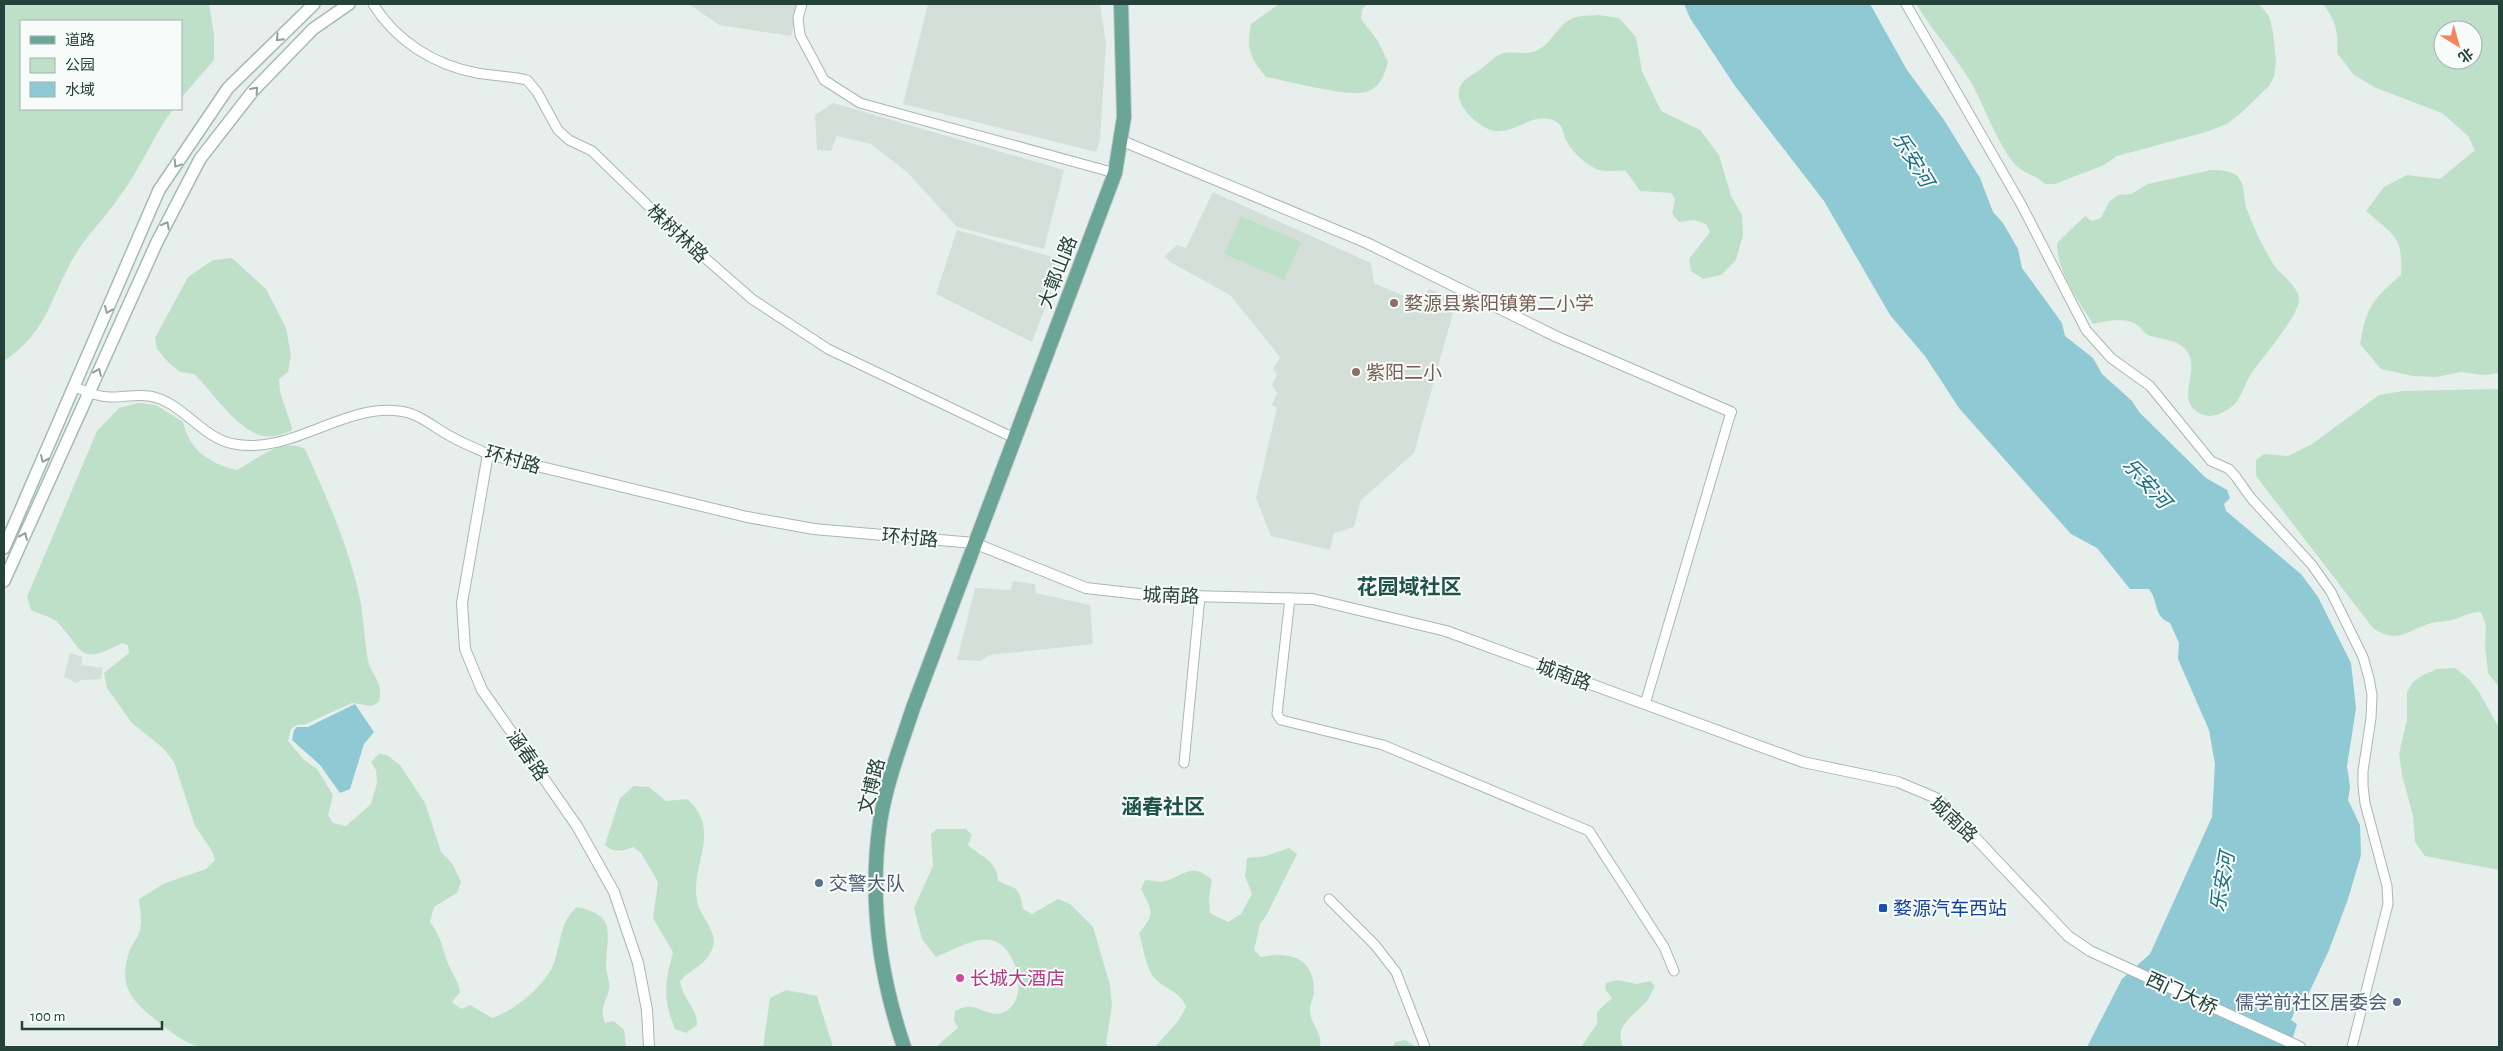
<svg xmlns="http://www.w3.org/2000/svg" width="2503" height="1051" font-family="'Alegreya Sans','Noto Sans SC',sans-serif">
	<rect width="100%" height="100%" fill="#e6efeb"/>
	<path fill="#d4dfda" d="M 689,4 L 800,4 L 791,36 L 719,25 Z
		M 928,4 L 1100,4 L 1106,44 L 1100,139 L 1096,152 L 903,104 Z
		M 833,103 L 1064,170 L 1044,249 L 957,227 L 908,173 L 871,144 L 837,136 L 831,151 L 817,150 L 815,115 Z
		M 1213,192 L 1371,263 L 1374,283 L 1416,301 L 1430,289 L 1456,302 L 1414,453 L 1361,500 L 1354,527 L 1334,533 L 1330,550 L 1271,536 L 1256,498 L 1277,408 L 1272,405 L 1277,393 L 1272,385 L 1277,375 L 1273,369 L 1280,357 L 1230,295 L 1170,262 L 1165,256 L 1177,245 L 1186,248 Z
		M 957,230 L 1063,260 L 1032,342 L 936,294 Z
		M 1013,581 L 1035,584 L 1036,593 L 1090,605 L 1093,644 L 989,655 L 981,661 L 957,660 L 975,588 L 1011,590 Z
		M 70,653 L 82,657 L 82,665 L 103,668 L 101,679 L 82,680 L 76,683 L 64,677 Z"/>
	<path fill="#bfe0c8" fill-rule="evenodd" d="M 4,4 L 209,4 L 214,35 L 214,60 L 181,98 L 181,21 L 21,21 L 21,109 L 173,109 C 152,138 139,172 117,200 C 104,219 87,235 75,255 C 50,297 48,332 4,361 Z
		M 1279,4 L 1367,4 L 1362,10 L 1361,19 L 1378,41 L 1388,62 C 1385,74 1380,88 1366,92 C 1346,97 1289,81 1266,77 C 1250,58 1246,49 1251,24 Z
		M 1916,4 L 2259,4 L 2269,16 L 2273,32 L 2276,61 L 2274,77 L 2269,86 L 2241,113 L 2227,124 L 2206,132 L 2117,156 L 2104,165 L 2055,184 L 2045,184 C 2036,175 2028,175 2019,168 C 2002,155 1983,103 1971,82 C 1954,55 1933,31 1916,4 Z
		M 2323,4 L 2499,4 L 2499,373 L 2484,375 L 2461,372 L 2436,377 L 2413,376 L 2381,369 L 2360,344 C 2367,306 2372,300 2401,275 C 2403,235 2394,236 2366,211 L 2384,187 L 2407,175 L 2440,179 L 2475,150 L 2468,136 L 2442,113 L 2376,88 L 2354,75 L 2337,53 C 2339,33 2335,19 2323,4 ZM 2443,30 L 2473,30 L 2473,60 L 2443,60 Z
		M 1599,15 L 1619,18 L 1636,37 L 1642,71 L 1661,111 L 1700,130 L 1719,155 L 1731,196 L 1742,215 L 1743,235 L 1736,260 L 1721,275 L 1703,279 L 1691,271 L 1689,259 L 1710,232 L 1706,224 L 1694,220 L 1679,222 L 1672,214 L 1675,199 L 1671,193 L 1640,191 L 1626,171 C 1617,170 1607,172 1599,170 C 1587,166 1572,152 1566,140 C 1562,133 1564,126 1555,121 C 1532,109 1510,141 1486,128 C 1471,120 1447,97 1465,80 C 1469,76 1476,73 1481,69 C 1487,65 1492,58 1499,55 C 1510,49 1523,56 1536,51 C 1552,44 1557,25 1573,18 C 1580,15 1592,16 1599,15 Z
		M 2211,170 C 2220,170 2233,170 2239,178 C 2246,188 2243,196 2246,207 C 2253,226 2263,248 2274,265 C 2281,275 2297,285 2299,298 C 2301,314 2261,359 2251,374 C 2245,383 2242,396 2235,404 C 2232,407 2224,412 2219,414 C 2212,416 2208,417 2201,414 C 2174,402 2200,372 2188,353 C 2179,338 2163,341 2148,335 C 2144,333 2142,328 2137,325 C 2127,317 2105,321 2093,324 C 2078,300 2057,272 2057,243 L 2085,216 L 2092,221 L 2101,218 L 2109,202 L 2118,195 L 2131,194 L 2148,184 Z
		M 1241,216 L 1301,242 L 1284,280 L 1224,254 Z
		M 232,258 L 266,289 L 286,328 L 291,355 L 288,372 L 279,379 L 280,392 L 292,428 L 291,431 C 282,434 273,438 264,436 C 238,432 212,391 194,374 L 180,372 L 168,362 L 157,349 L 155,338 L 188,277 L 213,260 Z
		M 2499,389 L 2499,687 L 2488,673 L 2485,645 L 2486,625 L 2481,612 C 2470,612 2464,616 2455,619 C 2447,622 2439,621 2431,623 C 2408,630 2397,645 2373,628 L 2256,476 L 2256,460 L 2264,454 L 2288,456 L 2312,444 L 2379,395 L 2403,391 Z
		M 138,403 L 156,405 L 183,422 C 189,450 210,464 237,470 C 257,459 282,437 305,449 C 327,498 349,547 360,599 C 364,619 364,640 368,660 C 372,678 384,680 379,702 L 372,706 L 352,703 L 306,724 L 297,725 L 291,729 L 288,741 L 304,760 L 317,769 L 333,795 L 328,815 L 333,823 L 346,826 L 371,804 L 377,783 L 376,770 L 371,762 L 379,754 L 387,755 L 400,765 L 425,803 L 441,852 L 452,863 L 461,882 L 457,893 L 434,907 L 430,922 C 443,938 442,952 451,970 C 455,978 459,983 460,992 L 452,1002 L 461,1009 L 470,1005 L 492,1018 C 514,1011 546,985 554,963 C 561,943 560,921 577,907 C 619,916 606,935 606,967 C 606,974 611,983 609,990 C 606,1003 599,1008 605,1023 L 614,1021 L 624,1030 L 626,1047 L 203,1047 C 186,1045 171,1032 157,1021 C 131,1000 117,985 130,950 C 132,944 137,939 139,933 C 143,923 140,909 139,899 L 165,883 L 206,869 L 215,860 L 212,851 L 195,826 L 174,762 L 163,748 L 132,723 L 107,688 L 104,673 L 129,653 L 128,645 L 122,643 C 76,667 85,650 56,621 C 50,616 38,614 31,610 L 27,597 L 97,431 L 119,408 Z
		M 2455,668 L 2469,679 L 2479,692 L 2499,728 L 2499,870 L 2425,856 L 2415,842 L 2413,816 L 2402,775 L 2399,754 L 2407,720 L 2407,692 L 2413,682 L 2423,675 L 2437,669 Z
		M 634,786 L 649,787 L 666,801 L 687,799 C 723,830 690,864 697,901 C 700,917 718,931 713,947 C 707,965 692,968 680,981 C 682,999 698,1008 697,1025 L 686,1033 L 675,1029 C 662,996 665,984 673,952 L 653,918 L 658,882 L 641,853 L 633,847 C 623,851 613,853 605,845 L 620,798 Z
		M 937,829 L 966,829 L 972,835 L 968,845 C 981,857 998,861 998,881 C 1017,890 1019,885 1023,909 L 1032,914 L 1058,899 L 1070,904 L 1093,927 L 1110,985 L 1112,1006 L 1106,1043 L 1108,1047 L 939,1047 L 938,1045 L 958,1028 L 954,1020 L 955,1011 C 958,1010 962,1007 966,1007 C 980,1005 991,1020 1006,1011 C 1031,996 1015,944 991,940 C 974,937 952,951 936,957 L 922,939 L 914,908 L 933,866 L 931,834 Z
		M 1289,848 L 1297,854 L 1266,916 L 1260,924 L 1254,950 L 1261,957 C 1290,951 1314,957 1314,992 C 1314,998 1309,1005 1310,1011 C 1310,1024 1323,1033 1320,1047 L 1155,1047 L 1179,1020 L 1186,1007 C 1181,991 1161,988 1152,975 C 1145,964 1143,946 1139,933 C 1155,914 1153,911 1141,889 L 1145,880 C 1151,880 1159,883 1165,881 C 1186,875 1191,862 1212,880 L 1209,898 L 1210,913 L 1228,922 L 1241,914 L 1252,894 L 1245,876 L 1247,858 L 1266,856 Z
		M 1617,980 L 1637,984 L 1650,981 L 1655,986 C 1652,991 1650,997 1647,1001 C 1635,1015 1613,1025 1623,1047 L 1581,1047 L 1597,1024 L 1597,1012 L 1612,998 L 1605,989 L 1606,983 Z
		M 786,990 L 817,996 L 833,1047 L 763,1047 L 770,998 Z
		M 1405,1040 L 1416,1047 L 1393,1047 L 1395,1042 Z"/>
	<path fill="#8ec9d4" d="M 1684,4 L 1870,4 L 1907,70 L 1944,120 L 1980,178 L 1993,212 L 2003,223 L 2018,249 L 2022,268 L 2062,323 L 2065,336 L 2093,358 L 2102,374 L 2132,401 L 2140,413 L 2206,478 L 2227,490 L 2230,498 L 2224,504 L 2226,511 L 2301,574 L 2318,597 L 2351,663 L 2356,708 L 2347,766 L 2350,787 L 2348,800 L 2360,825 L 2361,855 L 2348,899 L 2329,950 L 2308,995 L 2303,993 L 2291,1020 L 2297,1024 L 2290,1047 L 2087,1047 L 2122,979 L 2150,954 L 2212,817 L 2215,764 L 2209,730 L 2178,659 L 2179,643 L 2170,623 C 2153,616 2159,602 2149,589 L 2130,589 L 2097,548 L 2071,534 L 1959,408 L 1925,356 L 1890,315 L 1824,201 L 1735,86 L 1690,18 Z
		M 355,704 L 374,732 L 364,744 L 350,789 L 340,793 L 320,765 L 292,740 L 294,730 L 297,727 L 308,727 Z"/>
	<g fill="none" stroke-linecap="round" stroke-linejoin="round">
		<g stroke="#a8b8b2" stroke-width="11">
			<path id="minor" d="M 373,4 C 396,41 434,65 477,73 C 494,76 510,76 527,80 L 537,92 L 558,130 L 569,140 L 592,151 L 672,229 L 752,299 L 828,349 L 1014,438
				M 802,4 L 798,18 L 800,35 L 824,80 L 860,103 L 1115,173
				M 1906,4 L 2021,204 L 2086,330 L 2111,358 L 2150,386 L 2211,461 L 2229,469 L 2236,477 L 2251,498 L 2312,565 L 2331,592 L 2363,657 L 2369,678 L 2372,695 L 2371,718 L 2363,771 L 2363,786 L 2365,803 L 2387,886 L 2388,904 L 2352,1047
				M 75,387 C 87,392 98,397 111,397 C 124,397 137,394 149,396 C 182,401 201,438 234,444 C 292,455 342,404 399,411 C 419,413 433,427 450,436 C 462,443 475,448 488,454
				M 1290,598 L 1277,714 L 1281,720 L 1383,745 L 1589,831 L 1664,947 L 1674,971
				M 1645,704 L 1731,412
				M 1184,763 L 1200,596
				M 1329,899 L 1375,945 L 1396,972 L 1425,1047"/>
		</g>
		<g stroke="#a8b8b2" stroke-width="12">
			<path id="tertiary" d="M 1120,140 L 1367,243 L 1555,336 L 1731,412
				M 649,1047 L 647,1010 L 638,963 L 614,892 L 577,826 L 482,690 L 465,649 L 462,603 L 488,454 L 747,517 L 814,529 L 974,543 L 1086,588 L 1148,595 L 1313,599 L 1446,631 L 1803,762 L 1898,782 L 1936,798 L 1952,813 L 2068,936 L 2090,951 L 2300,1047"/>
		</g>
		<g stroke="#a4bbb3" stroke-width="14">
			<path id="secondary" d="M 4,548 L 159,190 L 228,88 L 314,4
				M 4,581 L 157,242 L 200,159 L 253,91 L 313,29 L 349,4"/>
		</g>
		<g stroke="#c2cac8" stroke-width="16">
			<path id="primary" d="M 904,1047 C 879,974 869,899 880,822 C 886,783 901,745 913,708 L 1115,173 L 1124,117 L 1121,4"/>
		</g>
		<use href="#minor" stroke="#fff" stroke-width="9"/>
		<use href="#tertiary" stroke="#fff" stroke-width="10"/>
		<use href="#secondary" stroke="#fff" stroke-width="11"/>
		<use href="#primary" stroke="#6aa596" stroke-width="14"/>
	</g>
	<defs><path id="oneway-chevron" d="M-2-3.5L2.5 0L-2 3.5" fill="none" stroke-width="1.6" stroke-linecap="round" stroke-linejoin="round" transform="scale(1.25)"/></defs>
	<g stroke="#92a09c">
		<use href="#oneway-chevron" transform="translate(279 38) rotate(135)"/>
		<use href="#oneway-chevron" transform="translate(255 90) rotate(-48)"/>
		<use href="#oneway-chevron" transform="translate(177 164) rotate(124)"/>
		<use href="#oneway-chevron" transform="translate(166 225) rotate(-62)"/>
		<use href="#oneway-chevron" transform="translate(108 310) rotate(113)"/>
		<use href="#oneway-chevron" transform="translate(98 372) rotate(-66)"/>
		<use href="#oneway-chevron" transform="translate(44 459) rotate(114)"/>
		<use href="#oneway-chevron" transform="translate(24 536) rotate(-66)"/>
	</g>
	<g fill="#8d6e63" stroke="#f7fbf9" stroke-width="2">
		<circle cx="1394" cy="303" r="5"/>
		<circle cx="1356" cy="372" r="5"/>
	</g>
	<g fill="#5c6f8a" stroke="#f7fbf9" stroke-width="2">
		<circle cx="819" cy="883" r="5"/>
		<circle cx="2397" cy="1002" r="5"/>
	</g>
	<rect fill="#1a4fb4" stroke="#f7fbf9" stroke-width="2" x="1878" y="903" width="10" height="10" rx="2.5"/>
	<circle fill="#d1479c" stroke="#f7fbf9" stroke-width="2" cx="960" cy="978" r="5"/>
	<g text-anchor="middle" stroke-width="4" stroke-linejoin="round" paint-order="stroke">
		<g font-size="19" fill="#24423a" stroke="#f7fbf9">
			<text transform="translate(678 233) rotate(43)" y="7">株树林路</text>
			<text transform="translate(1057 272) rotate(-69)" y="7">大鄣山路</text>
			<text transform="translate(513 459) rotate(16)" y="7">环村路</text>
			<text transform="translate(910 537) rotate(5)" y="7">环村路</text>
			<text transform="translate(1171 595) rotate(2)" y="7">城南路</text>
			<text transform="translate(1564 674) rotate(20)" y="7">城南路</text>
			<text transform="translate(528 755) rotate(55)" y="7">涵春路</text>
			<text transform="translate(871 786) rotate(-76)" y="7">文博路</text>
			<text transform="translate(1954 819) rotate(43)" y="7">城南路</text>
			<text transform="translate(2182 993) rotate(25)" y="7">西门大桥</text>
		</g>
		<g font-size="19" fill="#785e54" stroke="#f7fbf9" text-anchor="start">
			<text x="1404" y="310">婺源县紫阳镇第二小学</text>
			<text x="1366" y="379">紫阳二小</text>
		</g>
		<g font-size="19" fill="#4e5e75" stroke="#f7fbf9" text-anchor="start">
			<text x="829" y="890">交警大队</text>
			<text x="2387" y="1009" text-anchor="end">儒学前社区居委会</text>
		</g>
		<g font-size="19" fill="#164399" stroke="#f7fbf9" text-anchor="start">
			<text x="1893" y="915">婺源汽车西站</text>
		</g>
		<g font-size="19" fill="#b23c85" stroke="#f7fbf9" text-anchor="start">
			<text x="970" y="985">长城大酒店</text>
		</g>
		<g font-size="20" font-style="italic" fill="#1c6f80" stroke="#f7fbf9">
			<text transform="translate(1913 159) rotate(59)" y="7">乐安河</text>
			<text transform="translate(2147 483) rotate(48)" y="7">乐安河</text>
			<text transform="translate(2222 882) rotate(-80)" y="7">乐安河</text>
		</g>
		<g font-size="21" font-weight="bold" fill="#1f5548" stroke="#f7fbf9">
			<text x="1409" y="594">花园域社区</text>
			<text x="1163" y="814">涵春社区</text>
		</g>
	</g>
	<rect width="2503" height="1051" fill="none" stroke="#24423a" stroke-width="10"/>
	<rect x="20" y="20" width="162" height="90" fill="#f7fbf9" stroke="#a3b1ad"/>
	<rect x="30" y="36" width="25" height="8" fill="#6aa596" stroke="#a3b1ad"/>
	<text x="65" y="45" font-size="15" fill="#24423a">道路</text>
	<rect x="30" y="58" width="25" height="15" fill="#bfe0c8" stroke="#a3b1ad"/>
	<text x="65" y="70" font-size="15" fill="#24423a">公园</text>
	<rect x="30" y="82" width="25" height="15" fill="#8ec9d4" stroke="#a3b1ad"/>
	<text x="65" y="95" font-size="15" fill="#24423a">水域</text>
	<g transform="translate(2458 45) rotate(143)"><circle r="24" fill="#f7fbf9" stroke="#a3b1ad"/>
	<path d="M0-4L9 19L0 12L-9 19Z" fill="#f4845f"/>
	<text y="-8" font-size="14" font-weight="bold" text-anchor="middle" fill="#24423a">北</text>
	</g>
	<path d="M22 1021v8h140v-8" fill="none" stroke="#24423a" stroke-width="2.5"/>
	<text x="30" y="1021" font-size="15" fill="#24423a" stroke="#f7fbf9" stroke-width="4" paint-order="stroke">100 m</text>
</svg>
